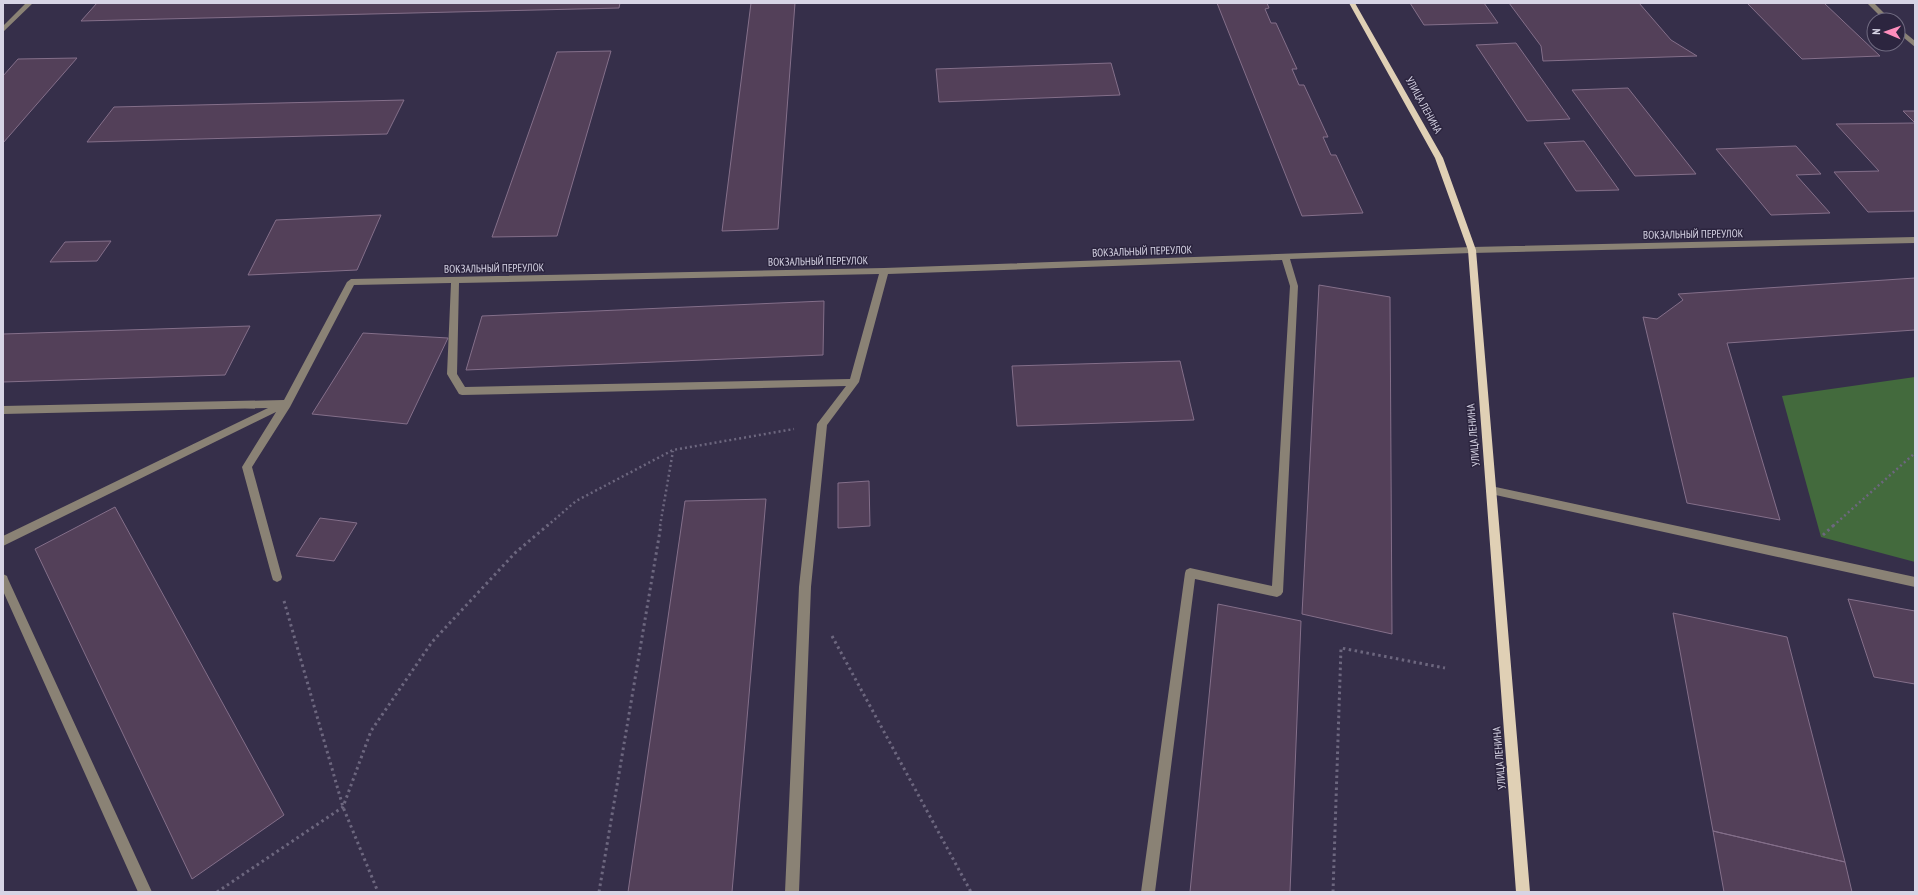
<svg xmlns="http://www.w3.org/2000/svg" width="1918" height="895" font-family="'PT Sans Narrow',sans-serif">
	<rect width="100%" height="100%" fill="#362f4a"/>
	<path fill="#436a3d" d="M 1915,377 L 1915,562 L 1821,537 L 1782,396 Z"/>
	<path fill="#534059" stroke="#846f8a" d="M 97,3 L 620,3 L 619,8 L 81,21 Z
		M 751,3 L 795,3 L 778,229 L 722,231 Z
		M 1217,3 L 1267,3 L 1269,8 L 1265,9 L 1271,23 L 1276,23 L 1297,69 L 1292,69 L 1299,85 L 1304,85 L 1328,137 L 1323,137 L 1331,155 L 1336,155 L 1363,213 L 1302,216 Z
		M 1410,3 L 1484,3 L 1498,23 L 1424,25 Z
		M 1509,3 L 1639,3 L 1671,40 L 1697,56 L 1543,61 L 1541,46 Z
		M 1747,3 L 1824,3 L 1880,56 L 1802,59 Z
		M 1516,43 L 1570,119 L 1527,121 L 1476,45 Z
		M 611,51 L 557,236 L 492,237 L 557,52 Z
		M 77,58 L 3,143 L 3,76 L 18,59 Z
		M 1111,63 L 1120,95 L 939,102 L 936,69 Z
		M 1628,88 L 1696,174 L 1635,176 L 1572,90 Z
		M 404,100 L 387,134 L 87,142 L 114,107 Z
		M 1903,111 L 1915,111 L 1915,211 L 1868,212 L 1834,172 L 1879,171 L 1836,124 L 1915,123 Z
		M 1584,141 L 1619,190 L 1576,191 L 1544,143 Z
		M 1796,146 L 1821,174 L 1796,175 L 1830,213 L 1771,215 L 1716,149 Z
		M 381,215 L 357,270 L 248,275 L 276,220 Z
		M 111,241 L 97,261 L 50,262 L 65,242 Z
		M 1915,278 L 1915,330 L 1727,343 L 1780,520 L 1687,503 L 1643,317 L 1657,319 L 1683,300 L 1678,294 Z
		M 1319,285 L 1390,297 L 1392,634 L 1302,614 Z
		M 824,301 L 823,355 L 466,370 L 482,316 Z
		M 250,326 L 225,375 L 3,382 L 3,334 Z
		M 363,333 L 448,338 L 407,424 L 312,414 Z
		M 1180,361 L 1194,420 L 1017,426 L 1012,366 Z
		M 869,481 L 870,526 L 838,528 L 838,483 Z
		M 766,499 L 732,892 L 628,892 L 685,501 Z
		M 115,507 L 284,815 L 192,879 L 35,549 Z
		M 320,518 L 357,523 L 334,561 L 296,556 Z
		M 1848,599 L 1915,611 L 1915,684 L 1874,677 Z
		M 1218,604 L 1301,621 L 1290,892 L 1190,892 Z
		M 1673,613 L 1787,637 L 1845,862 L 1713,831 Z
		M 1713,831 L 1845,862 L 1852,892 L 1724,892 Z"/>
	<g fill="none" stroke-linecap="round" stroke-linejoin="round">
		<path stroke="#6d677f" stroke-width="2.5" stroke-dasharray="2 3" stroke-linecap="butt" d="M 547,526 L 576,501 L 673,450 L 794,429
			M 660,526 L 673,451
			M 1833,526 L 1915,453"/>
		<path stroke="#6d677f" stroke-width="3" stroke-dasharray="2.5 3.5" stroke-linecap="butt" d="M 1823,535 L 1834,525
			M 284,601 L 343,807 L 378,892
			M 832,636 L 971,892
			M 217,892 L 343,807 L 371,731 L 432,642 L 515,553 L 548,525
			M 599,892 L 661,525
			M 1333,892 L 1341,648 L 1445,668"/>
		<path fill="#8a8275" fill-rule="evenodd" d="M 26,3 L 33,3 L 3,32 L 3,26 Z
			M 1867,3 L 1874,3 L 1891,20 L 1884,20 Z
			M 1898,27 L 1915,41 L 1915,47 L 1898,33 Z
			M 1915,237 L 1915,243 L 1472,253 L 1290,259 L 1298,286 L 1283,592 L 1281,595 L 1277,597 L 1195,579 L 1155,892 L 1141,892 L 1185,573 L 1186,570 L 1190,568 L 1272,586 L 1290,286 L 1282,260 L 888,274 L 859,382 L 827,425 L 811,587 L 799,892 L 785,892 L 799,587 L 817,424 L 846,386 L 462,395 L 459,394 L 447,374 L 451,283 L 354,285 L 290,407 L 252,467 L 282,577 L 281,580 L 277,582 L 273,580 L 272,577 L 242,467 L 276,412 L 3,546 L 3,536 L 268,408 L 3,414 L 3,406 L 284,400 L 347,282 L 351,279 L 884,268 L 1472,247 ZM 879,274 L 850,379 L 465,387 L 457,374 L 459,283 Z
			M 1491,486 L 1915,577 L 1915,587 L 1491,494 L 1487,493 L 1486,490 L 1487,487 Z
			M 3,574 L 7,576 L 8,579 L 152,892 L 138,892 L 3,591 Z"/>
		<path fill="#e0d0b5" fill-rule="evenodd" d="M 1349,3 L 1355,3 L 1443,158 L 1476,250 L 1530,892 L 1516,892 L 1468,250 L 1435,158 Z"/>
	</g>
	<g text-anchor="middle" stroke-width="3" stroke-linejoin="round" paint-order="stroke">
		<g font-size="11" fill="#d7d4e5" stroke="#2c253f">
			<text transform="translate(1424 105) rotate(61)" y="4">УЛИЦА ЛЕНИНА</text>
			<text transform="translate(1693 234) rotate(-1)" y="4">ВОКЗАЛЬНЫЙ ПЕРЕУЛОК</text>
			<text transform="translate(1142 251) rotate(-2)" y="4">ВОКЗАЛЬНЫЙ ПЕРЕУЛОК</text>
			<text transform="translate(818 261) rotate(-1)" y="4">ВОКЗАЛЬНЫЙ ПЕРЕУЛОК</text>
			<text transform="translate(494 268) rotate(-1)" y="4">ВОКЗАЛЬНЫЙ ПЕРЕУЛОК</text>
			<text transform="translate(1473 435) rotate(-95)" y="4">УЛИЦА ЛЕНИНА</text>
			<text transform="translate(1499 758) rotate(-95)" y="4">УЛИЦА ЛЕНИНА</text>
		</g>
	</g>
	<rect width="1918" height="895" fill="none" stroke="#d7d4e5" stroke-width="8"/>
	<g transform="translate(1886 32) rotate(272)"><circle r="19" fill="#2c253f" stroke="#706b81"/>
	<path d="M0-3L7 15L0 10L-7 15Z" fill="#fe8ebd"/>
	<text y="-6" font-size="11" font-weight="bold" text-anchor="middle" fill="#d7d4e5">N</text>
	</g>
</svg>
